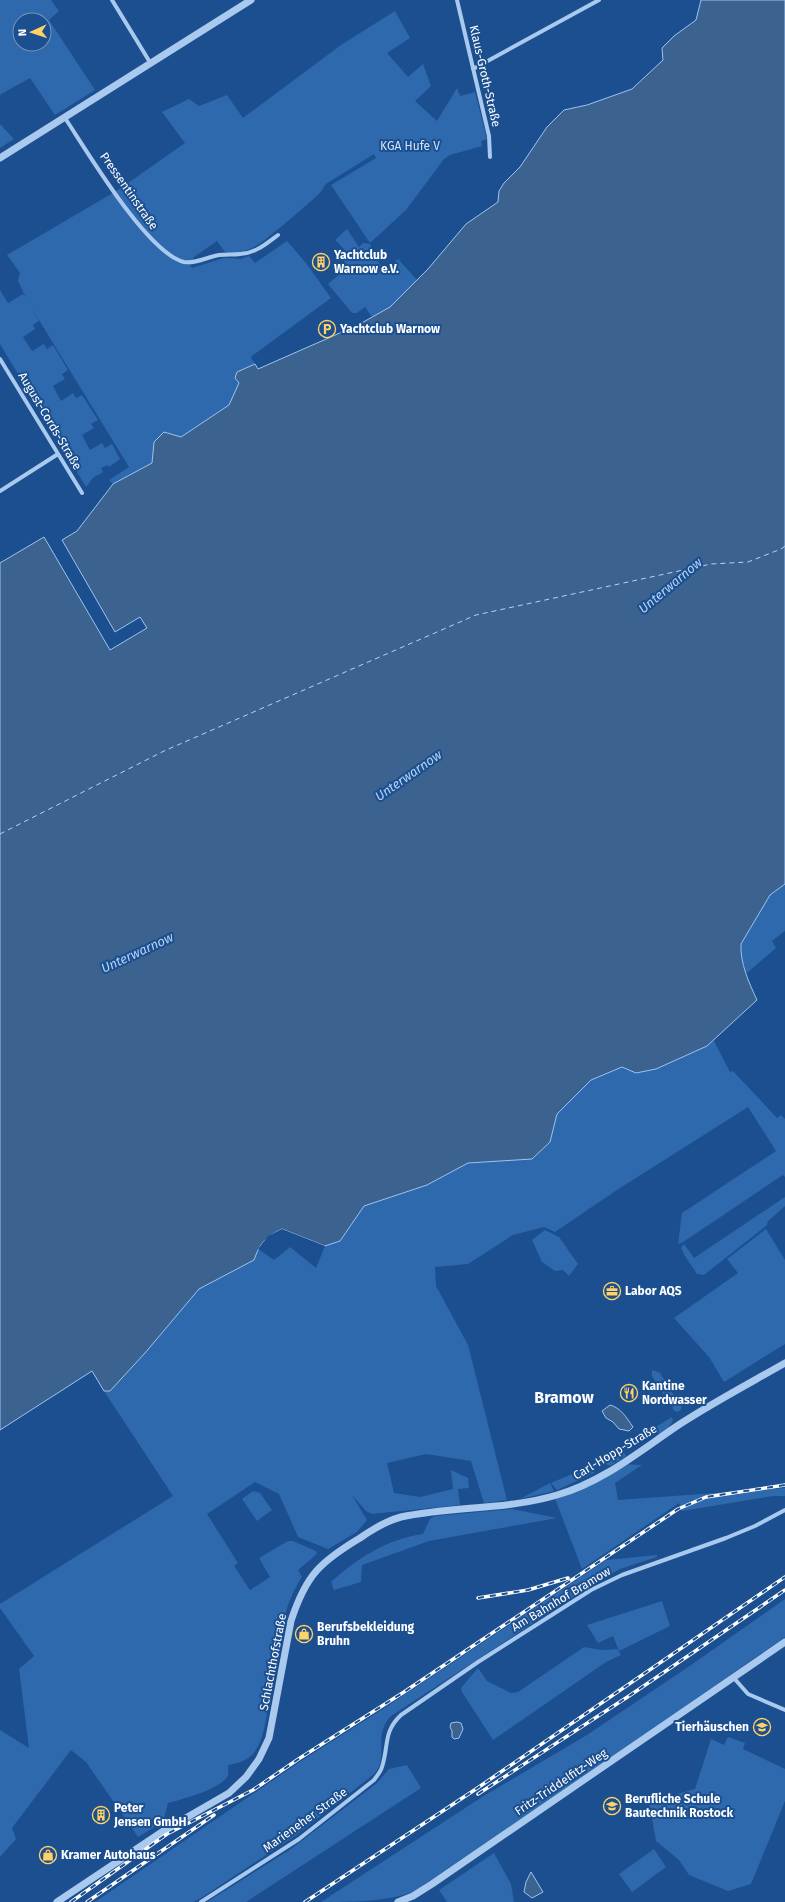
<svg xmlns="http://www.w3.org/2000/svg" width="785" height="1902" font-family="'Fira Sans',sans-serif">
	<rect width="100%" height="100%" fill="#1b4f8f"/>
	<path fill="#2e69ad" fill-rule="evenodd" d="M 0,0 L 51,0 L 59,11 L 49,20 L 95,90 L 55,115 L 30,78 L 1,94 L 0,96 ZM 20,20 L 44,20 L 44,44 L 20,44 Z
		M 395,11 L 410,38 L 387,53 L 408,77 L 423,64 L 431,86 L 415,101 L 437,121 L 457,88 L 460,96 L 475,92 L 487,139 L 481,141 L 482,146 L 450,155 L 444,159 L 406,210 L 370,243 L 331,185 L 376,158 L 374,154 L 326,184 L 320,193 C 308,204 295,215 282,226 C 264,240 250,256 225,252 L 217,241 L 194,257 L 190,265 L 192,268 L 224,258 L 241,259 L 249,256 L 255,263 L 287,241 L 306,263 L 331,298 L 252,356 L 251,358 L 255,364 L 237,373 L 239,383 L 230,405 L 181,437 L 154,442 L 152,463 L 113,484 L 109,480 L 129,467 L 31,307 L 39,321 L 33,325 L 35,329 L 23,337 L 32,351 L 44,344 L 47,349 L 53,345 L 68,370 L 62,374 L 65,379 L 53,386 L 61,401 L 73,393 L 76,398 L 82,395 L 98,420 L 91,424 L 94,428 L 82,435 L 90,450 L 102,443 L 105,448 L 112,444 L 120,459 L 109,467 L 108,465 L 101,468 L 103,472 L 93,478 L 86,487 L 0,344 L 0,290 L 8,303 L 23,294 L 26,298 L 18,281 L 20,273 L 7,255 L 118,190 L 185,143 L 162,112 L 189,99 L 199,106 L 227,95 L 243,118 L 341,45 Z
		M 0,124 L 14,139 L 0,148 Z
		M 347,229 L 359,247 L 363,243 L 370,244 L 379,263 L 386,271 L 398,259 L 417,280 L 390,307 L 372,317 L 365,307 L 357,313 L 352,313 L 328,284 L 348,267 L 340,256 L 346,251 L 335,240 Z
		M 785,884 L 785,931 L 772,941 L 776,948 L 747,973 L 746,972 L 740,952 L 741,944 L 770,895 Z
		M 713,1039 L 730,1072 L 733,1071 L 777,1118 L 781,1115 L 785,1119 L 785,1177 L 783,1175 L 683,1242 L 678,1244 L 682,1213 L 776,1151 L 748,1107 L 617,1190 L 555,1232 L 544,1227 L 513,1235 L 468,1264 L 435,1267 L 436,1286 L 468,1345 L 507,1500 L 484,1503 L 471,1461 L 426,1454 L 387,1463 L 394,1493 L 420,1497 L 453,1489 L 451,1470 L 468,1478 L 469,1488 L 458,1489 L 460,1505 L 372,1514 L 366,1511 L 352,1495 L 367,1520 L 357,1532 L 328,1549 L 298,1537 L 279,1494 L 255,1482 L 207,1514 L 238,1563 L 234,1566 L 250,1590 L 270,1577 L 259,1558 L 288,1541 L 293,1541 L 316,1551 L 317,1554 L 298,1570 L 302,1577 C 279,1611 275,1663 269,1703 C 266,1719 264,1742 252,1755 C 246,1761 236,1764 228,1765 C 228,1768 229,1772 228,1775 C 223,1789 182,1799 168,1803 L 163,1822 L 138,1837 L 86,1762 L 71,1750 L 12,1828 L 16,1839 L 0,1857 L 0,1730 L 29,1748 L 19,1669 L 34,1656 L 0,1608 L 0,1604 L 173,1496 L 104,1391 L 110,1390 L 145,1353 L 199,1289 L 254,1260 L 258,1249 L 274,1260 L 290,1247 L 316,1268 L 325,1246 L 340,1241 L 364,1206 L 427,1185 L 468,1163 L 532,1159 L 550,1142 L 557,1114 L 591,1080 L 622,1067 L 636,1073 L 707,1046 Z
		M 785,1197 L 785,1206 L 768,1221 L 767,1225 L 704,1275 L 697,1274 L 685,1256 L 681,1248 L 684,1244 L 694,1258 Z
		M 766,1229 L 785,1260 L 785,1344 L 724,1382 L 709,1357 L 674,1318 L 738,1273 L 727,1259 Z
		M 545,1230 L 559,1237 L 578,1264 L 569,1276 L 563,1270 L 555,1271 L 542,1262 L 532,1240 Z
		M 652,1370 L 660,1373 L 668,1386 L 661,1390 L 652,1376 Z
		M 669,1388 L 677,1400 L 670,1404 L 662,1392 Z
		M672.5 1407a4.5 4.5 0 1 1 9 0a4.5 4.5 0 1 1-9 0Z
		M 672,1417 L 673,1421 L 668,1428 L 659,1434 L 656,1429 L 623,1451 L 626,1456 L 610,1466 L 600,1461 Z
		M 620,1464 L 642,1465 L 615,1483 L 618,1500 L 785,1488 L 785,1496 L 773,1496 L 682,1511 L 679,1503 L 582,1569 L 554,1496 Z
		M 593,1465 L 594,1473 L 557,1490 L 551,1483 Z
		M 550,1483 L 554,1491 L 520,1499 Z
		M 253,1491 L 260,1493 L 272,1510 L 257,1521 L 242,1499 Z
		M 512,1509 L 557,1518 L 429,1541 L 362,1565 L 361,1582 L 334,1590 L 331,1582 C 358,1558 387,1539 423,1534 L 430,1519 L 435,1516 Z
		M 657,1555 L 657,1557 L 620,1569 L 587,1588 L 391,1716 C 376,1732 384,1746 380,1764 C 379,1768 376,1772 373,1775 L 295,1836 L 201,1898 L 193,1902 L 95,1902 L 298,1763 L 386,1707 L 606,1560 Z
		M 785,1599 L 785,1637 L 575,1783 L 413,1892 C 385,1902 352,1902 321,1902 L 482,1797 L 587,1735 L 691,1665 Z
		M 662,1601 L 670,1626 L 619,1651 L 613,1636 L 598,1643 L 587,1625 Z
		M 584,1647 L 602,1650 L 617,1649 L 621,1655 L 606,1662 L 493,1740 L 462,1692 L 461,1688 L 478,1668 L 487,1681 L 511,1693 L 518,1692 Z
		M 728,1737 L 745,1743 L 743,1749 L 785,1769 L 785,1801 L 751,1884 L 728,1891 L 689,1875 L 679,1860 L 656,1841 L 649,1802 L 695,1789 L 711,1739 L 724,1745 Z
		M 407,1765 L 421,1788 L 246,1902 L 207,1902 L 291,1849 L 377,1783 L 389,1769 Z
		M 654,1849 L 666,1867 L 632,1892 L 619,1874 Z
		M 494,1853 L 511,1884 L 514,1902 L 447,1902 L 439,1890 Z"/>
	<path fill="#3c6290" stroke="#9cc4f0" d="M 701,0 L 785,0 L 785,884 L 770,895 L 741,944 C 740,963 749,983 757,1000 L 707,1046 L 656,1069 L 636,1073 L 622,1067 L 591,1080 L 557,1114 L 550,1142 L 532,1159 L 468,1163 L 427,1185 L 364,1206 L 340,1241 L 325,1246 L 282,1229 C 265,1237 260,1243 254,1260 L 199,1289 L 145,1353 L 110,1391 L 104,1391 L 92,1371 L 0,1430 L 0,563 L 44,537 L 110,650 L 147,628 L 140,617 L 115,632 L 62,540 L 77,531 L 113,484 L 152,463 L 154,442 L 164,432 L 181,437 L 229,405 L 239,383 L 235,378 L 237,372 L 255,364 L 258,369 L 358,325 L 390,307 L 428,269 L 466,224 L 498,202 L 499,191 L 504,183 L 520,167 L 547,127 L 564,110 L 587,105 L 632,89 L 663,60 L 662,48 L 674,36 L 696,20 Z
		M 610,1405 C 621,1408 626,1417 633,1427 L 629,1431 L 619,1429 L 613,1422 L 606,1418 L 602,1411 Z
		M 457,1722 L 461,1723 L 463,1729 L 459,1738 L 454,1739 L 452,1737 L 452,1731 L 450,1727 L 451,1723 Z
		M 531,1872 L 543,1892 L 532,1898 L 524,1892 L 526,1882 Z"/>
	<path fill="#1b4f8f" d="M 282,1229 L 325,1246 L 324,1248 L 282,1231 L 269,1238 L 260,1250 L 258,1249 L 268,1236 Z"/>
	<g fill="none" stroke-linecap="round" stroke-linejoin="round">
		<path stroke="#b5d3f5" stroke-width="1" stroke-dasharray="5 4" stroke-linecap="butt" d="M 0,834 L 164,751 L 476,615 L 711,564 L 748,562 L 781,549 L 785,546"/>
		<path stroke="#a9c9ee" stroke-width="4" d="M 112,0 L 151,64
			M 457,0 L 489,136 L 490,157
			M 473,69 L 599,0
			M 65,118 C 87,151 147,253 184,262 C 196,264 207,257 219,255 C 226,254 233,255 240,254 C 256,253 266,244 278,235
			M 0,359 L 82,493
			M 0,491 L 58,454
			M 733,1677 L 748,1694 L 785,1710
			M 201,1902 L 299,1839 L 374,1780 C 377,1776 381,1771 382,1767 C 389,1745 383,1732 401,1715 L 478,1662 L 591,1590 L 622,1575 L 726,1538 L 755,1526 L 785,1510"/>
		<path stroke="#a9c9ee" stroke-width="7" d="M 0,158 L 251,0
			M 57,1902 L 165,1830 L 229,1793 L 246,1777 L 259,1759 L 269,1738 L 291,1621 C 306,1575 320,1562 360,1538 C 373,1529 386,1521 401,1517 C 453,1506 507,1510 557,1495 C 603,1482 641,1450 680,1424 C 714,1402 750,1383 785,1363
			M 398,1902 L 413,1896 L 432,1884 L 785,1642"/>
		<g stroke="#fff" stroke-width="3.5">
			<path id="rail" d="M 478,1598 L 528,1590 L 568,1578
				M 478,1794 L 629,1696 L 785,1590
				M 71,1902 L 167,1834 L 253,1790 L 300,1758 L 404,1692 L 678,1509 L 706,1497 L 785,1485
				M 87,1902 L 214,1815
				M 305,1902 L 476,1789 L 785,1577"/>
		</g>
		<use href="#rail" stroke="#1b4f8f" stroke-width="2" stroke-dasharray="6" stroke-linecap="butt"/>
	</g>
	<defs>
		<g id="building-ring" transform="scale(0.9)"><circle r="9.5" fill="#1b4f8f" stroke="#ffd166" stroke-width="1.5"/><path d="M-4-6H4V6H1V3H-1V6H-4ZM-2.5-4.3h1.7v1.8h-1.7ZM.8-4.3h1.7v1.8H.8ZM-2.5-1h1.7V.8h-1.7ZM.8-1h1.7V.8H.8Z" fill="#ffd166"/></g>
		<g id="parking-ring" transform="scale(0.9)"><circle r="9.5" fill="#1b4f8f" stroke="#ffd166" stroke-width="1.5"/><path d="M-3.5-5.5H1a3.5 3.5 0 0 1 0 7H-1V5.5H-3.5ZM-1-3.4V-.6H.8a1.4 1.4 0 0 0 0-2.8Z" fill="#ffd166"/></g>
		<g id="office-ring" transform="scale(0.9)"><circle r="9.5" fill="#1b4f8f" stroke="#ffd166" stroke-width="1.5"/><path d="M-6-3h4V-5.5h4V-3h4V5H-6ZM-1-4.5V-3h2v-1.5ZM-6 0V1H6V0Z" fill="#ffd166"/></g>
		<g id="restaurant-ring" transform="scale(0.9)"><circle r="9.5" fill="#1b4f8f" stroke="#ffd166" stroke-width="1.5"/><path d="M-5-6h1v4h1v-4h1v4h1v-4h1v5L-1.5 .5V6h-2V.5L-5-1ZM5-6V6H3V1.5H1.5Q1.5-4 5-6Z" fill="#ffd166"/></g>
		<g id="shop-ring" transform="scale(0.9)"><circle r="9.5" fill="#1b4f8f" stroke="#ffd166" stroke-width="1.5"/><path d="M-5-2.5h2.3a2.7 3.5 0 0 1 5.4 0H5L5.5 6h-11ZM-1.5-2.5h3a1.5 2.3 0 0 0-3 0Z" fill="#ffd166"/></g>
		<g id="school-ring" transform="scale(0.9)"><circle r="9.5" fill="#1b4f8f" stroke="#ffd166" stroke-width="1.5"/><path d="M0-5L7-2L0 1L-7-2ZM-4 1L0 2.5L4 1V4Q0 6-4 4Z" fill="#ffd166"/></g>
	</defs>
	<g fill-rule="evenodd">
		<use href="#building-ring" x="321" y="262"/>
		<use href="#parking-ring" x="327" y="329"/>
		<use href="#office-ring" x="612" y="1291"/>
		<use href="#restaurant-ring" x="629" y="1393"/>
		<use href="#shop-ring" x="304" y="1634"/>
		<use href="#school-ring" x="762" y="1727"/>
		<use href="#school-ring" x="612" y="1806"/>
		<use href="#building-ring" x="101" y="1815"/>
		<use href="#shop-ring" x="48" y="1855"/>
	</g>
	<g text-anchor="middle" stroke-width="4" stroke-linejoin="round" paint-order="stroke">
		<g font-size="12" fill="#fff" stroke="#1b4f8f">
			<text transform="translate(485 76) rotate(77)" y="4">Klaus-Groth-Straße</text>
			<text transform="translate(129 191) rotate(55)" y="4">Pressentinstraße</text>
			<text transform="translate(50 421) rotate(59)" y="4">August-Cords-Straße</text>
			<text transform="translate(615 1452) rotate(-31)" y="4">Carl-Hopp-Straße</text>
			<text transform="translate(561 1599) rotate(-31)" y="4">Am Bahnhof Bramow</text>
			<text transform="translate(273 1662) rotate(-79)" y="4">Schlachthofstraße</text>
			<text transform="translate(561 1782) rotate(-34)" y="4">Fritz-Triddelfitz-Weg</text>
			<text transform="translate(305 1820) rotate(-36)" y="4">Marieneher Straße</text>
		</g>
		<g font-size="12" fill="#cfe3fa" stroke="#1b4f8f">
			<text x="410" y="150">KGA Hufe V</text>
		</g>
		<g font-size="12" font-weight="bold" fill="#fff" stroke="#1b4f8f" text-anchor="start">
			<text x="334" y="259">Yachtclub<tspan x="334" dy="14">Warnow e.V.</tspan></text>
			<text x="340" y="333">Yachtclub Warnow</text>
			<text x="625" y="1295">Labor AQS</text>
			<text x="642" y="1390">Kantine<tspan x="642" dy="14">Nordwasser</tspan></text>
			<text x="317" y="1631">Berufsbekleidung<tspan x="317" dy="14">Bruhn</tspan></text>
			<text x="749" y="1731" text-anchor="end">Tierhäuschen</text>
			<text x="625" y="1803">Berufliche Schule<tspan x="625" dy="14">Bautechnik Rostock</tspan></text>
			<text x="114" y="1812">Peter<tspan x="114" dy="14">Jensen GmbH</tspan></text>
			<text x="61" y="1859">Kramer Autohaus</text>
		</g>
		<g font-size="13" font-style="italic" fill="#b5d3f5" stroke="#1b4f8f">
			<text transform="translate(670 585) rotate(-40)" y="5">Unterwarnow</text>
			<text transform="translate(408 775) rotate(-35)" y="5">Unterwarnow</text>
			<text transform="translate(137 952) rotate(-25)" y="5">Unterwarnow</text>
		</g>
		<g font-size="16" font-weight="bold" fill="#fff" stroke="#1b4f8f">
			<text x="564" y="1403">Bramow</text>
		</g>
	</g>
	<g transform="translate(32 32) rotate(267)"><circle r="19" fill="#1b4f8f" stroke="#7695bc"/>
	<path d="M0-3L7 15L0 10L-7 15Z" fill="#ffd166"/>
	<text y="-6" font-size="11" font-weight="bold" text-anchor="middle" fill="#ffffff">N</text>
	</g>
</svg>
